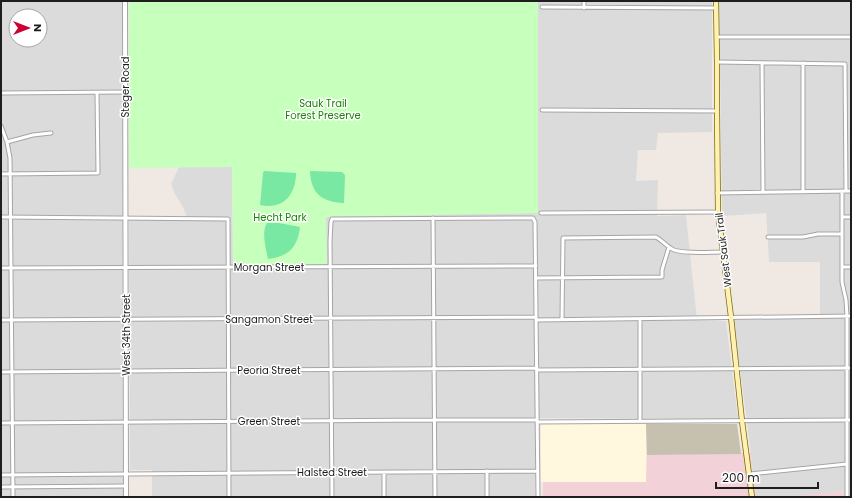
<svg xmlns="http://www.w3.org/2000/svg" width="852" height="498" font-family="Poppins,sans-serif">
	<rect width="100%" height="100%" fill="#f0e9e3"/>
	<path fill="#dcdbdb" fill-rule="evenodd" d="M 1,1 L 122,1 L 123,497 L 1,497 ZM 16,16 L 40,16 L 40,40 L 16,40 Z
		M 538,1 L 712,1 L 712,132 L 658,133 L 656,150 L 638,150 L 636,181 L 658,180 L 657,216 L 686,215 L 697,320 L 726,321 L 738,419 L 535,418 L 535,497 L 152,497 L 152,470 L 130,470 L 129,219 L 188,220 L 184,209 L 175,194 L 171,184 L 179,167 L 232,167 L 233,264 L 326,215 L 538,213 Z
		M 719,1 L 851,1 L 851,490 L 793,497 L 756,497 L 746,414 L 733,320 L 820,318 L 820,262 L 769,262 L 766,213 L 723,216 L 722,210 Z"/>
	<path fill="#f3d1d8" d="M 751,453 L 756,497 L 543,497 L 543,482 L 646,482 L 647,455 Z
		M 851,490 L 851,497 L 786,497 L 845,491 Z"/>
	<path fill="#fff7de" d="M 541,424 L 646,424 L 646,482 L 541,482 Z"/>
	<path fill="#c6c0ae" d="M 646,424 L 737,424 L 741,454 L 647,455 Z"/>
	<path fill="#c7ffbc" d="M 129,1 L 538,1 L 538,213 L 326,217 L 327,264 L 233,265 L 232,167 L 129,168 Z"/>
	<path fill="#79e8a2" d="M 264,171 L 296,173 C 296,195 283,210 260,205 L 263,173 Z
		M 310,171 L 342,172 L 345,175 L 344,203 C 322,202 311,194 310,171 Z
		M 267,223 L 279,223 L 300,227 C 298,247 288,257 268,259 C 266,248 261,233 267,223 Z"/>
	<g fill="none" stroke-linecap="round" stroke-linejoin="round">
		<g stroke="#a5a5a5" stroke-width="5">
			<path id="minor" d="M 542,7 L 716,8
				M 584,8 L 584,1
				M 717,37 L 851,37
				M 717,62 L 845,64 L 846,191
				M 762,63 L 763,192
				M 803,63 L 803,192
				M 1,93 L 125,92
				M 542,110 L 717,111
				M 1,126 L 7,142 L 10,158 L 13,497
				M 7,142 L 33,135 L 51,133
				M 1,174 L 98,173 L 97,93
				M 842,191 L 842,282 L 846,300 L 847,316 L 847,497
				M 717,193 L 851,191
				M 541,213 L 718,212
				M 1,217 L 228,219 L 229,497
				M 842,217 L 851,217
				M 433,218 L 435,497
				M 768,237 L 803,237 L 818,234 L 842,234
				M 843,267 L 851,267
				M 1,268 L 536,266
				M 536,278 L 662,277 L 662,270 L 669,247
				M 562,319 L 563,238 L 656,237 C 663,241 667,247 674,250 C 685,254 710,252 723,252
				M 640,319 L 640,421
				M 1,320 L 536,317
				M 536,320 L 851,316
				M 537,370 L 851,368
				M 1,372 L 537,368
				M 537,422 L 851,420
				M 1,423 L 435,420 L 537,420
				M 487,471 L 487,497
				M 750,474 L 847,464
				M 1,475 L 538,471
				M 1,487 L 126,486
				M 332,497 L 330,241 L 331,222 L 332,219 L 531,218 L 533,218 L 535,222 L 538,497
				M 384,497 L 384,472"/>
		</g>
		<g stroke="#a5a5a5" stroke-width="6">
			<path id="tertiary" d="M 125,1 L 126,497"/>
		</g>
		<g stroke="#7b6a00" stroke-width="6">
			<path id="secondary" d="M 716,1 L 717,62 L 717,111 L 718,212 L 731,317 L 742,421 L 752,497"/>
		</g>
		<use href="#minor" stroke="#fff" stroke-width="3"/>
		<use href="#tertiary" stroke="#fff" stroke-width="4"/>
		<use href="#secondary" stroke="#fff0b3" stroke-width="4.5"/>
	</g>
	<g text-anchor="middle" stroke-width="3" stroke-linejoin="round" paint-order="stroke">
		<g font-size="10" fill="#1e1e1e" stroke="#fff">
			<text transform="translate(125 87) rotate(-90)" y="4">Steger Road</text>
			<text transform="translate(723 250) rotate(-97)" y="4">West Sauk Trail</text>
			<text x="269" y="271">Morgan Street</text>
			<text x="269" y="323">Sangamon Street</text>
			<text transform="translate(126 335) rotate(-90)" y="4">West 34th Street</text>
			<text x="269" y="374">Peoria Street</text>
			<text x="269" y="425">Green Street</text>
			<text x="332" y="476">Halsted Street</text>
		</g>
		<g font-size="10" fill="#168800" stroke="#fff">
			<text x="323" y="107">Sauk Trail<tspan x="323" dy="12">Forest Preserve</tspan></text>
			<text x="280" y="221">Hecht Park</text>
		</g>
	</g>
	<rect width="852" height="498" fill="none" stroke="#1e1e1e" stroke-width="4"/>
	<g transform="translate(28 28) rotate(90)"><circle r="19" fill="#ffffff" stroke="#a5a5a5"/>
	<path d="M0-3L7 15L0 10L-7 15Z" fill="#cd0033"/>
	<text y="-6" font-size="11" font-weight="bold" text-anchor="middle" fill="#1e1e1e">N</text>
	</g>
	<path d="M716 482v6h102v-6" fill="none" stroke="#1e1e1e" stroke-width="2"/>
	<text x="722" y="482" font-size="12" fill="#1e1e1e" stroke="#ffffff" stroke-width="3" paint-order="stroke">200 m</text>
</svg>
